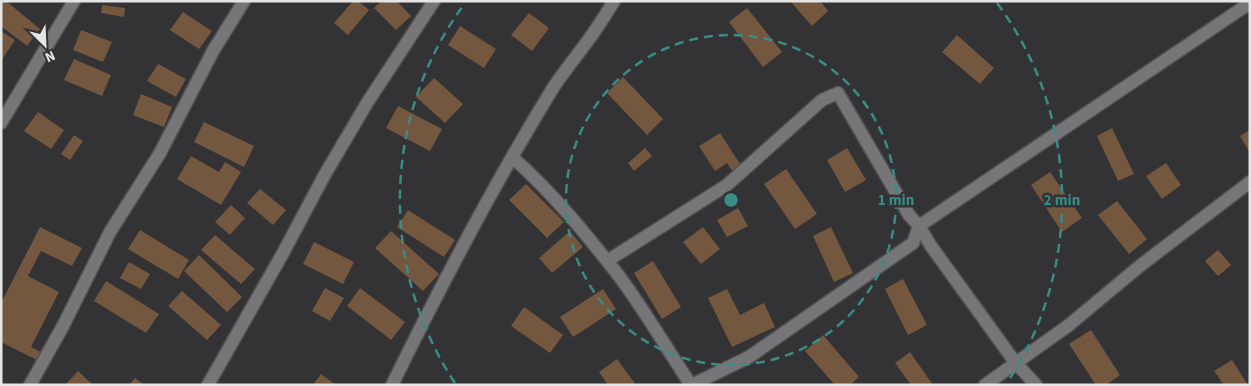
<svg xmlns="http://www.w3.org/2000/svg" width="1251" height="386" font-family="'Source Sans 3',sans-serif">
	<rect width="100%" height="100%" fill="#333234"/>
	<path fill="#74573f" d="M 1,1 L 6,1 L 40,29 L 27,46 L 1,26 Z
		M 353,1 L 358,1 L 369,10 L 348,35 L 334,23 Z
		M 381,1 L 397,1 L 411,16 L 396,30 L 374,8 Z
		M 790,1 L 820,1 L 828,11 L 812,26 Z
		M 102,5 L 125,8 L 124,17 L 101,13 Z
		M 747,8 L 782,52 L 763,67 L 729,22 Z
		M 183,12 L 212,31 L 199,49 L 170,30 Z
		M 529,13 L 549,28 L 532,51 L 511,35 Z
		M 460,26 L 496,49 L 484,68 L 448,45 Z
		M 81,30 L 112,42 L 103,62 L 73,50 Z
		M 1,31 L 15,40 L 1,61 Z
		M 957,35 L 994,68 L 980,84 L 942,52 Z
		M 74,59 L 111,75 L 102,96 L 64,80 Z
		M 158,64 L 186,79 L 176,97 L 147,81 Z
		M 623,77 L 663,119 L 647,135 L 607,93 Z
		M 434,78 L 463,104 L 445,123 L 416,97 Z
		M 141,94 L 172,107 L 164,127 L 133,115 Z
		M 398,106 L 442,129 L 430,151 L 386,128 Z
		M 38,112 L 64,130 L 51,149 L 24,131 Z
		M 204,122 L 254,146 L 244,167 L 194,142 Z
		M 1112,128 L 1134,174 L 1118,181 L 1097,136 Z
		M 1250,130 L 1250,153 L 1240,136 Z
		M 720,133 L 742,167 L 733,172 L 727,163 L 715,171 L 699,146 Z
		M 74,135 L 83,141 L 70,160 L 61,154 Z
		M 645,148 L 652,156 L 634,171 L 628,163 Z
		M 847,148 L 866,180 L 845,192 L 827,160 Z
		M 191,156 L 219,172 L 225,162 L 241,172 L 221,205 L 177,179 Z
		M 1166,163 L 1181,185 L 1162,199 L 1146,176 Z
		M 786,169 L 817,214 L 795,229 L 764,184 Z
		M 1050,172 L 1082,218 L 1062,232 L 1031,185 Z
		M 526,184 L 564,222 L 547,238 L 509,200 Z
		M 260,189 L 286,210 L 273,225 L 247,203 Z
		M 1117,201 L 1147,239 L 1129,254 L 1098,215 Z
		M 231,205 L 245,218 L 230,235 L 215,222 Z
		M 738,208 L 748,226 L 727,237 L 717,220 Z
		M 408,210 L 455,240 L 444,257 L 397,227 Z
		M 40,227 L 82,248 L 72,266 L 41,251 L 28,276 L 59,292 L 31,347 L 45,354 L 41,362 L 1,342 L 1,303 Z
		M 703,227 L 720,249 L 701,264 L 683,242 Z
		M 831,227 L 853,273 L 834,282 L 813,236 Z
		M 140,230 L 189,260 L 178,279 L 128,249 Z
		M 391,231 L 439,274 L 423,291 L 375,248 Z
		M 570,231 L 583,247 L 552,273 L 539,258 Z
		M 215,235 L 255,269 L 241,284 L 201,250 Z
		M 314,242 L 354,262 L 343,284 L 303,264 Z
		M 1218,250 L 1231,265 L 1218,276 L 1205,261 Z
		M 199,255 L 242,297 L 227,312 L 184,271 Z
		M 653,261 L 681,307 L 662,319 L 634,273 Z
		M 129,262 L 150,274 L 141,289 L 120,278 Z
		M 903,279 L 927,325 L 908,335 L 885,289 Z
		M 106,281 L 159,314 L 146,333 L 94,301 Z
		M 325,288 L 344,298 L 330,321 L 312,311 Z
		M 360,288 L 405,322 L 391,340 L 347,306 Z
		M 603,289 L 616,309 L 573,337 L 560,317 Z
		M 727,289 L 740,315 L 764,303 L 775,327 L 732,347 L 708,298 Z
		M 182,291 L 221,325 L 207,340 L 168,306 Z
		M 524,307 L 563,335 L 550,353 L 511,326 Z
		M 1091,330 L 1120,375 L 1106,385 L 1096,385 L 1069,344 Z
		M 823,335 L 859,377 L 850,385 L 835,385 L 805,351 Z
		M 910,352 L 933,385 L 911,385 L 895,363 Z
		M 617,359 L 636,385 L 608,385 L 599,372 Z
		M 1232,360 L 1248,385 L 1224,385 L 1214,371 Z
		M 78,371 L 93,385 L 66,384 Z
		M 321,374 L 336,385 L 313,385 Z
		M 135,378 L 144,385 L 129,385 Z"/>
	<g fill="none" stroke-linecap="round" stroke-linejoin="round">
		<g stroke="#504f51" stroke-width="15">
			<path id="minor" d="M 1,123 L 74,1
				M 512,157 C 552,192 586,234 619,276 C 645,311 667,349 691,385
				M 607,261 L 727,185 L 822,100 L 838,93 L 909,215 L 919,226 L 1250,3
				M 30,385 L 63,326 L 110,232 L 160,153 L 213,51 L 244,1
				M 208,385 L 283,253 L 324,176 L 367,103 L 434,1
				M 392,385 C 442,283 494,184 553,88 C 564,71 577,56 589,39 C 598,27 606,14 614,1
				M 692,385 L 749,357 L 913,243 L 919,226 L 931,246 L 1015,362 L 1036,385
				M 985,385 L 1069,325 L 1141,265 L 1250,182"/>
		</g>
		<use href="#minor" stroke="#767578" stroke-width="12"/>
	</g>
	<g fill="none" stroke="#3a8c86" stroke-width="2.5" stroke-dasharray="9 6">
		<circle cx="731" cy="200" r="165"/>
		<path d="M455 383A331 331 0 0 1 465 3M997 3A331 331 0 0 1 1007 383"/>
	</g>
	<circle cx="731" cy="200" r="8" fill="#3a8c86" stroke="#333234" stroke-width="2.5"/>
	<g font-size="15" text-anchor="middle" font-weight="bold" fill="#3a8c86" stroke="#333234" stroke-width="5" stroke-linejoin="round" paint-order="stroke">
		<text x="896" y="205">1 min</text>
		<text x="1062" y="205">2 min</text>
	</g>
	<rect width="1251" height="386" fill="none" stroke="#e5e5e6" stroke-width="5"/>
	<g transform="translate(45 45) rotate(156)" stroke="#333234" stroke-width="4" paint-order="stroke">
	<path d="M0-4L9 19L0 12L-9 19Z" fill="#e5e5e6"/>
	<text y="-8" font-size="14" font-weight="bold" text-anchor="middle" fill="#e5e5e6">N</text>
	</g>
</svg>
